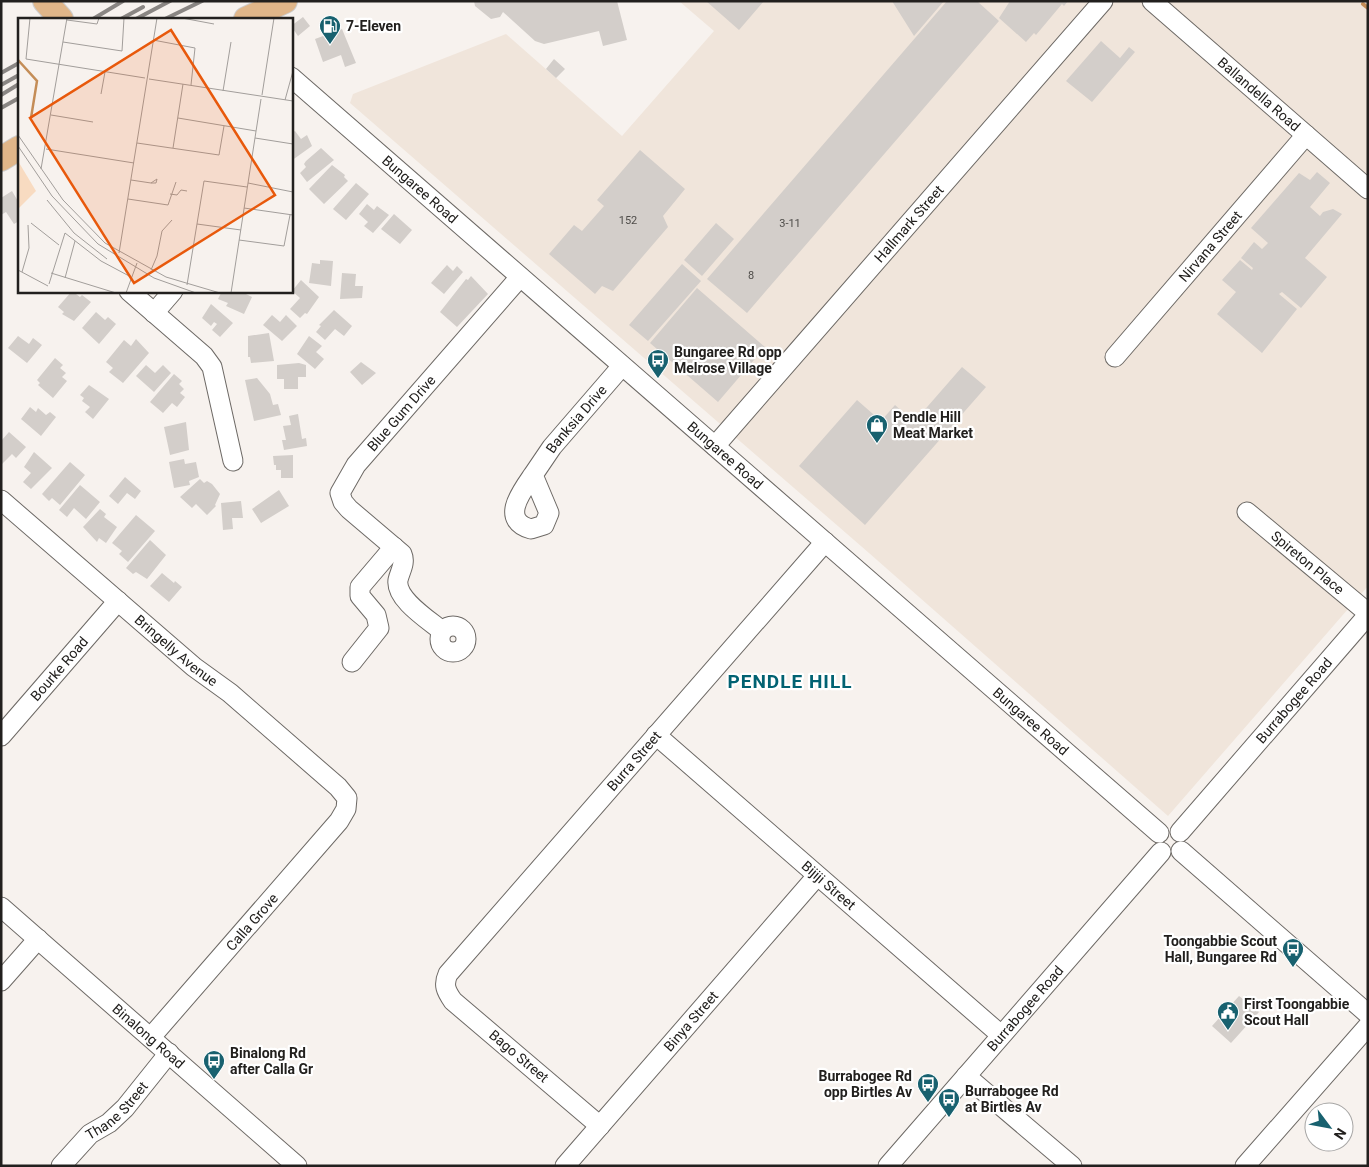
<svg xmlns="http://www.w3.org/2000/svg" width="1369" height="1167" font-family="Roboto,sans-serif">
	<rect width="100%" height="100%" fill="#f7f2ee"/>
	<path fill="#f0e5db" d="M 679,1 L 1368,1 L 1368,586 L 1168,816 L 869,553 L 350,103 L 353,94 L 506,34 L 622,136 L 714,31 Z"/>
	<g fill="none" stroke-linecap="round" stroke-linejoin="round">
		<path stroke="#c48d57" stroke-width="4" d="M 1363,4 L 1368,8"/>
	</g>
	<path fill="#d3ceca" d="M 474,1 L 617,1 L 627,40 L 603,46 L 599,31 L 544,44 L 535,41 L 503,12 L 500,17 L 491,19 L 475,6 Z
		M 706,1 L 764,1 L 739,30 Z
		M 892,1 L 944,1 L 914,36 Z
		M 947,1 L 977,1 L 999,21 L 747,313 L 707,279 Z
		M 1010,1 L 1068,1 L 1064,6 L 1062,4 L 1036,35 L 1034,33 L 1026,42 L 999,18 Z
		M 303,17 L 310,26 L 298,36 L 291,26 Z
		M 342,29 L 356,63 L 345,67 L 341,55 L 323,62 L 315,39 Z
		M 1101,41 L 1120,58 L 1129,47 L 1135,52 L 1092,102 L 1066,81 Z
		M 554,59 L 565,69 L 556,78 L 546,69 Z
		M 295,131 L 301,139 L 307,135 L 312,146 L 291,161 L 291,133 Z
		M 321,148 L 334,160 L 307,182 L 300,173 L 306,167 L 304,164 L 306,161 Z
		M 640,150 L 685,189 L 663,216 L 668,227 L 613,291 L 602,286 L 595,294 L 549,254 L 574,225 L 582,231 L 604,206 L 597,200 Z
		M 332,165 L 345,175 L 344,177 L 348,181 L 324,204 L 309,189 Z
		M 1317,172 L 1330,183 L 1310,207 L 1320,216 L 1323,212 L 1333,209 L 1342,214 L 1305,258 L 1327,277 L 1301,308 L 1282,292 L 1279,294 L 1297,309 L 1262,353 L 1217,314 L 1236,292 L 1222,280 L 1240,260 L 1252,270 L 1253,268 L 1241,258 L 1254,242 L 1262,249 L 1268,243 L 1251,228 L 1299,173 L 1310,180 Z
		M 356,183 L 369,194 L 346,220 L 333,209 Z
		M 12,191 L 19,203 L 19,221 L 14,224 L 6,212 L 1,215 L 1,198 Z
		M 367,204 L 374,210 L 377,206 L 389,215 L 373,233 L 364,226 L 368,222 L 359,214 Z
		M 394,214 L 412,230 L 400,244 L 381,229 Z
		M 716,223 L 734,239 L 702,276 L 684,260 Z
		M 320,260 L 333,261 L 331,286 L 309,283 L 312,263 L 320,264 Z
		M 682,264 L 701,281 L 648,341 L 629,325 Z
		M 447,265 L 453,271 L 457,266 L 463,272 L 444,294 L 431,283 Z
		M 342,273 L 356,274 L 355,286 L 363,286 L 362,298 L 340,299 Z
		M 471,276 L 488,294 L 457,327 L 440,312 L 466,279 L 468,280 Z
		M 301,280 L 319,297 L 307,314 L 305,313 L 300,318 L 290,309 L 300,298 L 292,291 Z
		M 697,288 L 765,347 L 718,402 L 650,343 Z
		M 72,291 L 80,297 L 82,295 L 91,302 L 74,321 L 62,314 L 64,312 L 58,307 Z
		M 222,291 L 240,291 L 252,297 L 244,314 L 226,306 L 228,303 L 218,299 Z
		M 211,304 L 233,323 L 220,337 L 212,330 L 217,324 L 214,322 L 211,326 L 202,318 Z
		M 334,310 L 352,326 L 344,336 L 335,329 L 325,340 L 316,332 L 321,326 L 319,325 Z
		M 96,312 L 105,320 L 108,317 L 116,324 L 99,344 L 82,328 Z
		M 272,315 L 280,322 L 286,315 L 297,326 L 282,341 L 263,325 Z
		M 269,333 L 274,361 L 251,363 L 250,357 L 248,357 L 248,336 Z
		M 18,336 L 29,344 L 33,338 L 42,345 L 27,363 L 8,348 Z
		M 309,336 L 322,346 L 316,352 L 324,359 L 315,369 L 297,354 Z
		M 136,339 L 149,353 L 123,383 L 109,372 L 113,368 L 106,362 L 124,340 L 131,346 Z
		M 55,358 L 63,365 L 60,368 L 66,373 L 62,377 L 67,381 L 53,398 L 38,385 L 40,383 L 37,380 Z
		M 361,362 L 376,373 L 362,385 L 350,372 Z
		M 299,363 L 306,365 L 306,377 L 298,377 L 298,389 L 284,389 L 284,379 L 277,379 L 277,365 Z
		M 146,365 L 155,373 L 163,365 L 171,373 L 154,392 L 136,376 Z
		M 962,367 L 986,387 L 865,525 L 799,466 L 857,400 L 881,421 L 895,405 L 914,422 Z
		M 174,374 L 182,381 L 179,384 L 184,389 L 180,393 L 185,397 L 177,407 L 172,403 L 163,413 L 150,402 Z
		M 257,378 L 270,394 L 273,405 L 278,404 L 281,415 L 254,421 L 245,380 Z
		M 89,385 L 109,399 L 93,419 L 85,412 L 90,407 L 82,401 L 84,398 L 80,395 Z
		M 30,407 L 36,412 L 38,408 L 46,415 L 50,412 L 56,417 L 41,436 L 21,419 Z
		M 298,414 L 302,439 L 306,438 L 307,446 L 284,450 L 282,440 L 286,440 L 283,426 L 291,425 L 289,416 Z
		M 186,422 L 189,450 L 170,455 L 164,427 Z
		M 9,432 L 26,447 L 16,458 L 12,454 L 2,464 L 1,441 Z
		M 34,452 L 52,468 L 31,489 L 23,482 L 31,473 L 24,467 Z
		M 293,455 L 293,478 L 281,478 L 281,470 L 276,470 L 276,465 L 274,465 L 273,456 Z
		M 184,459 L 185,464 L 196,462 L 199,477 L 189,481 L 190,485 L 174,488 L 169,462 Z
		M 70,462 L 85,475 L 60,505 L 52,498 L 49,501 L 42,494 Z
		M 125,477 L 141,491 L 135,499 L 127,493 L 118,504 L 109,496 Z
		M 200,479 L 204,483 L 207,481 L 212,484 L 220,494 L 215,505 L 216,506 L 207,515 L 196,504 L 192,508 L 180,497 Z
		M 80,485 L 100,502 L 86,519 L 74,508 L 67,517 L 59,510 Z
		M 279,490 L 289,506 L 261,523 L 252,509 Z
		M 241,501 L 243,518 L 232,518 L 233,529 L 223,530 L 221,503 Z
		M 100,509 L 106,514 L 104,517 L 117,527 L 106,543 L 99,538 L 97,542 L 83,527 Z
		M 136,515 L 155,531 L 128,562 L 119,554 L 122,551 L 112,543 Z
		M 150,540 L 166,555 L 147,579 L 136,572 L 133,574 L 126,568 Z
		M 162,573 L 174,583 L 175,581 L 182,587 L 169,602 L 150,586 Z
		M 1246,995 L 1257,1005 L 1255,1008 L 1259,1012 L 1231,1043 L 1212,1026 L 1239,996 L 1243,999 Z"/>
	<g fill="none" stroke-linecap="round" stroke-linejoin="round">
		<g stroke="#6d6965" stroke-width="21">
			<g id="minor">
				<path id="s1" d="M 1152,1 L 1368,189"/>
				<path id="s2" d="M 291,77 L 1159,833"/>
				<path d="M 129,291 L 204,356 L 212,367 L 233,461"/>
				<path d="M 154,313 L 173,291"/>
				<path id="s3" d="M 1115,357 L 1306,135"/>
				<path id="s4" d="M 715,446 L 1103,1"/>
				<path id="s5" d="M 533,475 C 522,491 499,520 531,529 L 544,525 L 549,513 L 533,475 L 552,447 L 622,366"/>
				<path id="s6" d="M 1,500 L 194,667 L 230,693 L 338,787 L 347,798 L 346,809 L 339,821 L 151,1037"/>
				<path id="s7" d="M 1247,512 L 1368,613"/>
				<circle cx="453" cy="639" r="13"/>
				<path id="s8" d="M 442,631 C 429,620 395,599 398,580 C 400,571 406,563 402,554 L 349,509 L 343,502 L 340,493 L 356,465 L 520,277"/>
				<path d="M 352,662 L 379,628 L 376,615 L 360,596 L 360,587 L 394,547"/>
				<path id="s9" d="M 656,735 L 1001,1035"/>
				<path id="s10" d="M 1,736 L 118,601"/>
				<path id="s11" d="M 1180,832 L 1368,615"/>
				<path d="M 1181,851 L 1368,1014"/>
				<path id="s12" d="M 1,907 L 297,1166"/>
				<path d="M 1,981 L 38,939"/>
				<path d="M 966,1076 L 1072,1166"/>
				<path id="s13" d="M 600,1126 L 453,1001 C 446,991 443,985 448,974 L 825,542"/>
				<path id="s14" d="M 61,1166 L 90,1134 L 109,1123 L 125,1108 L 169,1053"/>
				<path id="s15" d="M 565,1166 L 817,876"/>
				<path id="s16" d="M 888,1166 L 1161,852"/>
				<path d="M 1245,1166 L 1368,1026"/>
			</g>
		</g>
		<g stroke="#cecece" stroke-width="26">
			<path id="major" d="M 45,1 L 61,19
				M 246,19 L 285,1
				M 1,159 L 19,148"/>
		</g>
		<use href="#minor" stroke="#fff" stroke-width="19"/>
		<use href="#major" stroke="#e0b689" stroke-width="24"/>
		<path stroke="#8a8683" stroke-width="4" d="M 93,19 L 123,1
			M 121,19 L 143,7
			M 136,19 L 170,1
			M 165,19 L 202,1
			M 1,73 L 19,63
			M 1,85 L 19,75
			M 1,95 L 19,84
			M 1,108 L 19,98"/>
	</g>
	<defs>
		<g id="fuel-pin" transform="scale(1.125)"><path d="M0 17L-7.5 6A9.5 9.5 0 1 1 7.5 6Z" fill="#18616f" stroke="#fff"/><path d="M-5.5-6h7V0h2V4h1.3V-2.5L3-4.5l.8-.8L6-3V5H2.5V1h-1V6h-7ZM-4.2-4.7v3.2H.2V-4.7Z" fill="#fff"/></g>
		<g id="bus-pin" transform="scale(1.125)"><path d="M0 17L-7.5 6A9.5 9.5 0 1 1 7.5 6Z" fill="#18616f" stroke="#fff"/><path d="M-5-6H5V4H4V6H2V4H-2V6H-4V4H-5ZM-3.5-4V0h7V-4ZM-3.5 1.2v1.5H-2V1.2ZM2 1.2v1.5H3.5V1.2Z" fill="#fff"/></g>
		<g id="shop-pin" transform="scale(1.125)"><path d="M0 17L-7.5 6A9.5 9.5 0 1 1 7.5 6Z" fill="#18616f" stroke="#fff"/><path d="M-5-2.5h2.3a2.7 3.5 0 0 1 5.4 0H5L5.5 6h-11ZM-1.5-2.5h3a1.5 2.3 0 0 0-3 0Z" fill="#fff"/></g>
		<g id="civic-pin" transform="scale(1.125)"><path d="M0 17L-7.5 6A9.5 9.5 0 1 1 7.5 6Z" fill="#18616f" stroke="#fff"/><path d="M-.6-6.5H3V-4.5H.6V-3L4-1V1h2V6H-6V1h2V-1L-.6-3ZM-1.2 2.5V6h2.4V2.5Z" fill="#fff"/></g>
	</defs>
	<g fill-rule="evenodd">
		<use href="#fuel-pin" x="330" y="26"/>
		<use href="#bus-pin" x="658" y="360"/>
		<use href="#shop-pin" x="877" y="425"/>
		<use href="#bus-pin" x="1293" y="949"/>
		<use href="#civic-pin" x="1228" y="1012"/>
		<use href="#bus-pin" x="214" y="1061"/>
		<use href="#bus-pin" x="928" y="1084"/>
		<use href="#bus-pin" x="949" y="1099"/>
	</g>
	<g text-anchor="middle" stroke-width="4.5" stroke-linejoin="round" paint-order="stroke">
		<g font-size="11" fill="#4e4c49">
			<text x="628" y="224">152</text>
			<text x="790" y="227">3-11</text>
			<text x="751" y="279">8</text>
		</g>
		<g font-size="14" font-weight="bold" fill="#22201e" stroke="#fff" text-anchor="start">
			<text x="346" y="31">7-Eleven</text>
			<text x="674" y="357">Bungaree Rd opp<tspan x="674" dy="16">Melrose Village</tspan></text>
			<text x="893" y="422">Pendle Hill<tspan x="893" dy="16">Meat Market</tspan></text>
			<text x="1277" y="946" text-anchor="end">Toongabbie Scout<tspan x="1277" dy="16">Hall, Bungaree Rd</tspan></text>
			<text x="1244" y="1009">First Toongabbie<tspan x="1244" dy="16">Scout Hall</tspan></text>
			<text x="230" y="1058">Binalong Rd<tspan x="230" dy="16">after Calla Gr</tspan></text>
			<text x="912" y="1081" text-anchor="end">Burrabogee Rd<tspan x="912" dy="16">opp Birtles Av</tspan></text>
			<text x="965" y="1096">Burrabogee Rd<tspan x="965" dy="16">at Birtles Av</tspan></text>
		</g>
		<g font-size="14" fill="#22201e" stroke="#fff">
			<text dy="5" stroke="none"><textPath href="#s1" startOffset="142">Ballandella Road</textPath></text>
			<text dy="5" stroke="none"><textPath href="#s2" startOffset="171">Bungaree Road</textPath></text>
			<text dy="5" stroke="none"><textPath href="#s4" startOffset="295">Hallmark Street</textPath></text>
			<text dy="5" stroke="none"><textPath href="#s3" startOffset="146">Nirvana Street</textPath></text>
			<text dy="5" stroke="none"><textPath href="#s8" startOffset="286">Blue Gum Drive</textPath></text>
			<text dy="5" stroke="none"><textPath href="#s5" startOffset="206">Banksia Drive</textPath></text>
			<text dy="5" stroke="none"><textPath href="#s2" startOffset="576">Bungaree Road</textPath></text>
			<text dy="5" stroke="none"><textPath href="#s7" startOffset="79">Spireton Place</textPath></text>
			<text dy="5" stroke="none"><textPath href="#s6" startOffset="231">Bringelly Avenue</textPath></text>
			<text dy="5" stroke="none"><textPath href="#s10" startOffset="89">Bourke Road</textPath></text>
			<text dy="5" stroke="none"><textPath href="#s11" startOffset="174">Burrabogee Road</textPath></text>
			<text dy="5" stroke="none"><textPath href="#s2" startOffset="981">Bungaree Road</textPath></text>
			<text dy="5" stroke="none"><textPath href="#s13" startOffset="505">Burra Street</textPath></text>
			<text dy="5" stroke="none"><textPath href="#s9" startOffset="229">Bijiji Street</textPath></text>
			<text transform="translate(252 922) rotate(-49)" y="5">Calla Grove</text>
			<text dy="5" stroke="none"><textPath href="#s16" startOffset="209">Burrabogee Road</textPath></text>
			<text dy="5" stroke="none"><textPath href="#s15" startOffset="192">Binya Street</textPath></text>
			<text dy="5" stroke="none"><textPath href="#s12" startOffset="196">Binalong Road</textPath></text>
			<text transform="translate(519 1056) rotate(40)" y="5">Bago Street</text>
			<text dy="5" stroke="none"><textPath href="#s14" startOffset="79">Thane Street</textPath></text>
		</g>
		<g font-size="19" font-weight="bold" letter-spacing="1" fill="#016272" stroke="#fff">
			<text x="790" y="688">PENDLE HILL</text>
		</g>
	</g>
	<g transform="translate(18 18)">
		<rect width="275" height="275" fill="#f7f2ee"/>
		<path d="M 0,143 L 18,173 L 0,191 Z" fill="#f8dbc1"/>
		<path fill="none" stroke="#c48d57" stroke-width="2.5" d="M 0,42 L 19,63 L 13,100"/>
		<path fill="none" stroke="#a29e9b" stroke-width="1" d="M 12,0 L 8,41 L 127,60M 164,0 L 196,6M 49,2 L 79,6 L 81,0M 135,22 L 177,30 L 173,67M 45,24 L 104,33 L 106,0M 131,61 L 275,83M 205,73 L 213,24M 83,76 L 87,54M 244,77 L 256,0M 267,82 L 275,53M 33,97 L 75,104M 160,100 L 238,113M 0,117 L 45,182 L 87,225 L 148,259 L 202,275M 237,120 L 275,126M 119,125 L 201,137 L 206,108M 0,128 L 34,178 L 80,226 L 136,260 L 178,275M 155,130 L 165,66M 28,131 L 116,145M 23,151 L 49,0M 113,162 L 133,165 L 139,161 L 138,165 L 133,165M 230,165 L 275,174M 152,176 L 159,177 L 163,172 L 169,173M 110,181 L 150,187 L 158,164M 29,182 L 56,215 L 89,241M 226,190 L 275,197M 13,205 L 41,227M 179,206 L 223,212M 221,222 L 266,228 L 272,197M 101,235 L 139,0M 0,252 L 30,268M 133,252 L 139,238 L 144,213 L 154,202M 4,254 L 11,230 L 10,207M 33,255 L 98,275M 47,260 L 57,223M 31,266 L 47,215 L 83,243 L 113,259M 169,267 L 186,163 L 229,169M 108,275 L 119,245M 213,275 L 243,81"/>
		<path fill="#e8590c" fill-opacity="0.15" stroke="#e8590c" stroke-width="2.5" d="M 153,12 L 257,177 L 116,265 L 12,100 Z"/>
		<rect width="275" height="275" fill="none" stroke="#22201e" stroke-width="2.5"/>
	</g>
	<rect width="1369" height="1167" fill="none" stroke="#22201e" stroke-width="5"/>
	<g transform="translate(1329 1127) rotate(122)"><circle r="24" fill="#ffffff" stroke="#a7a6a5"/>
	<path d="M0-4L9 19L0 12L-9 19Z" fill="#18616f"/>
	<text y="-8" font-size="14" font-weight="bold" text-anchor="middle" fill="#22201e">N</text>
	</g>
</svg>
